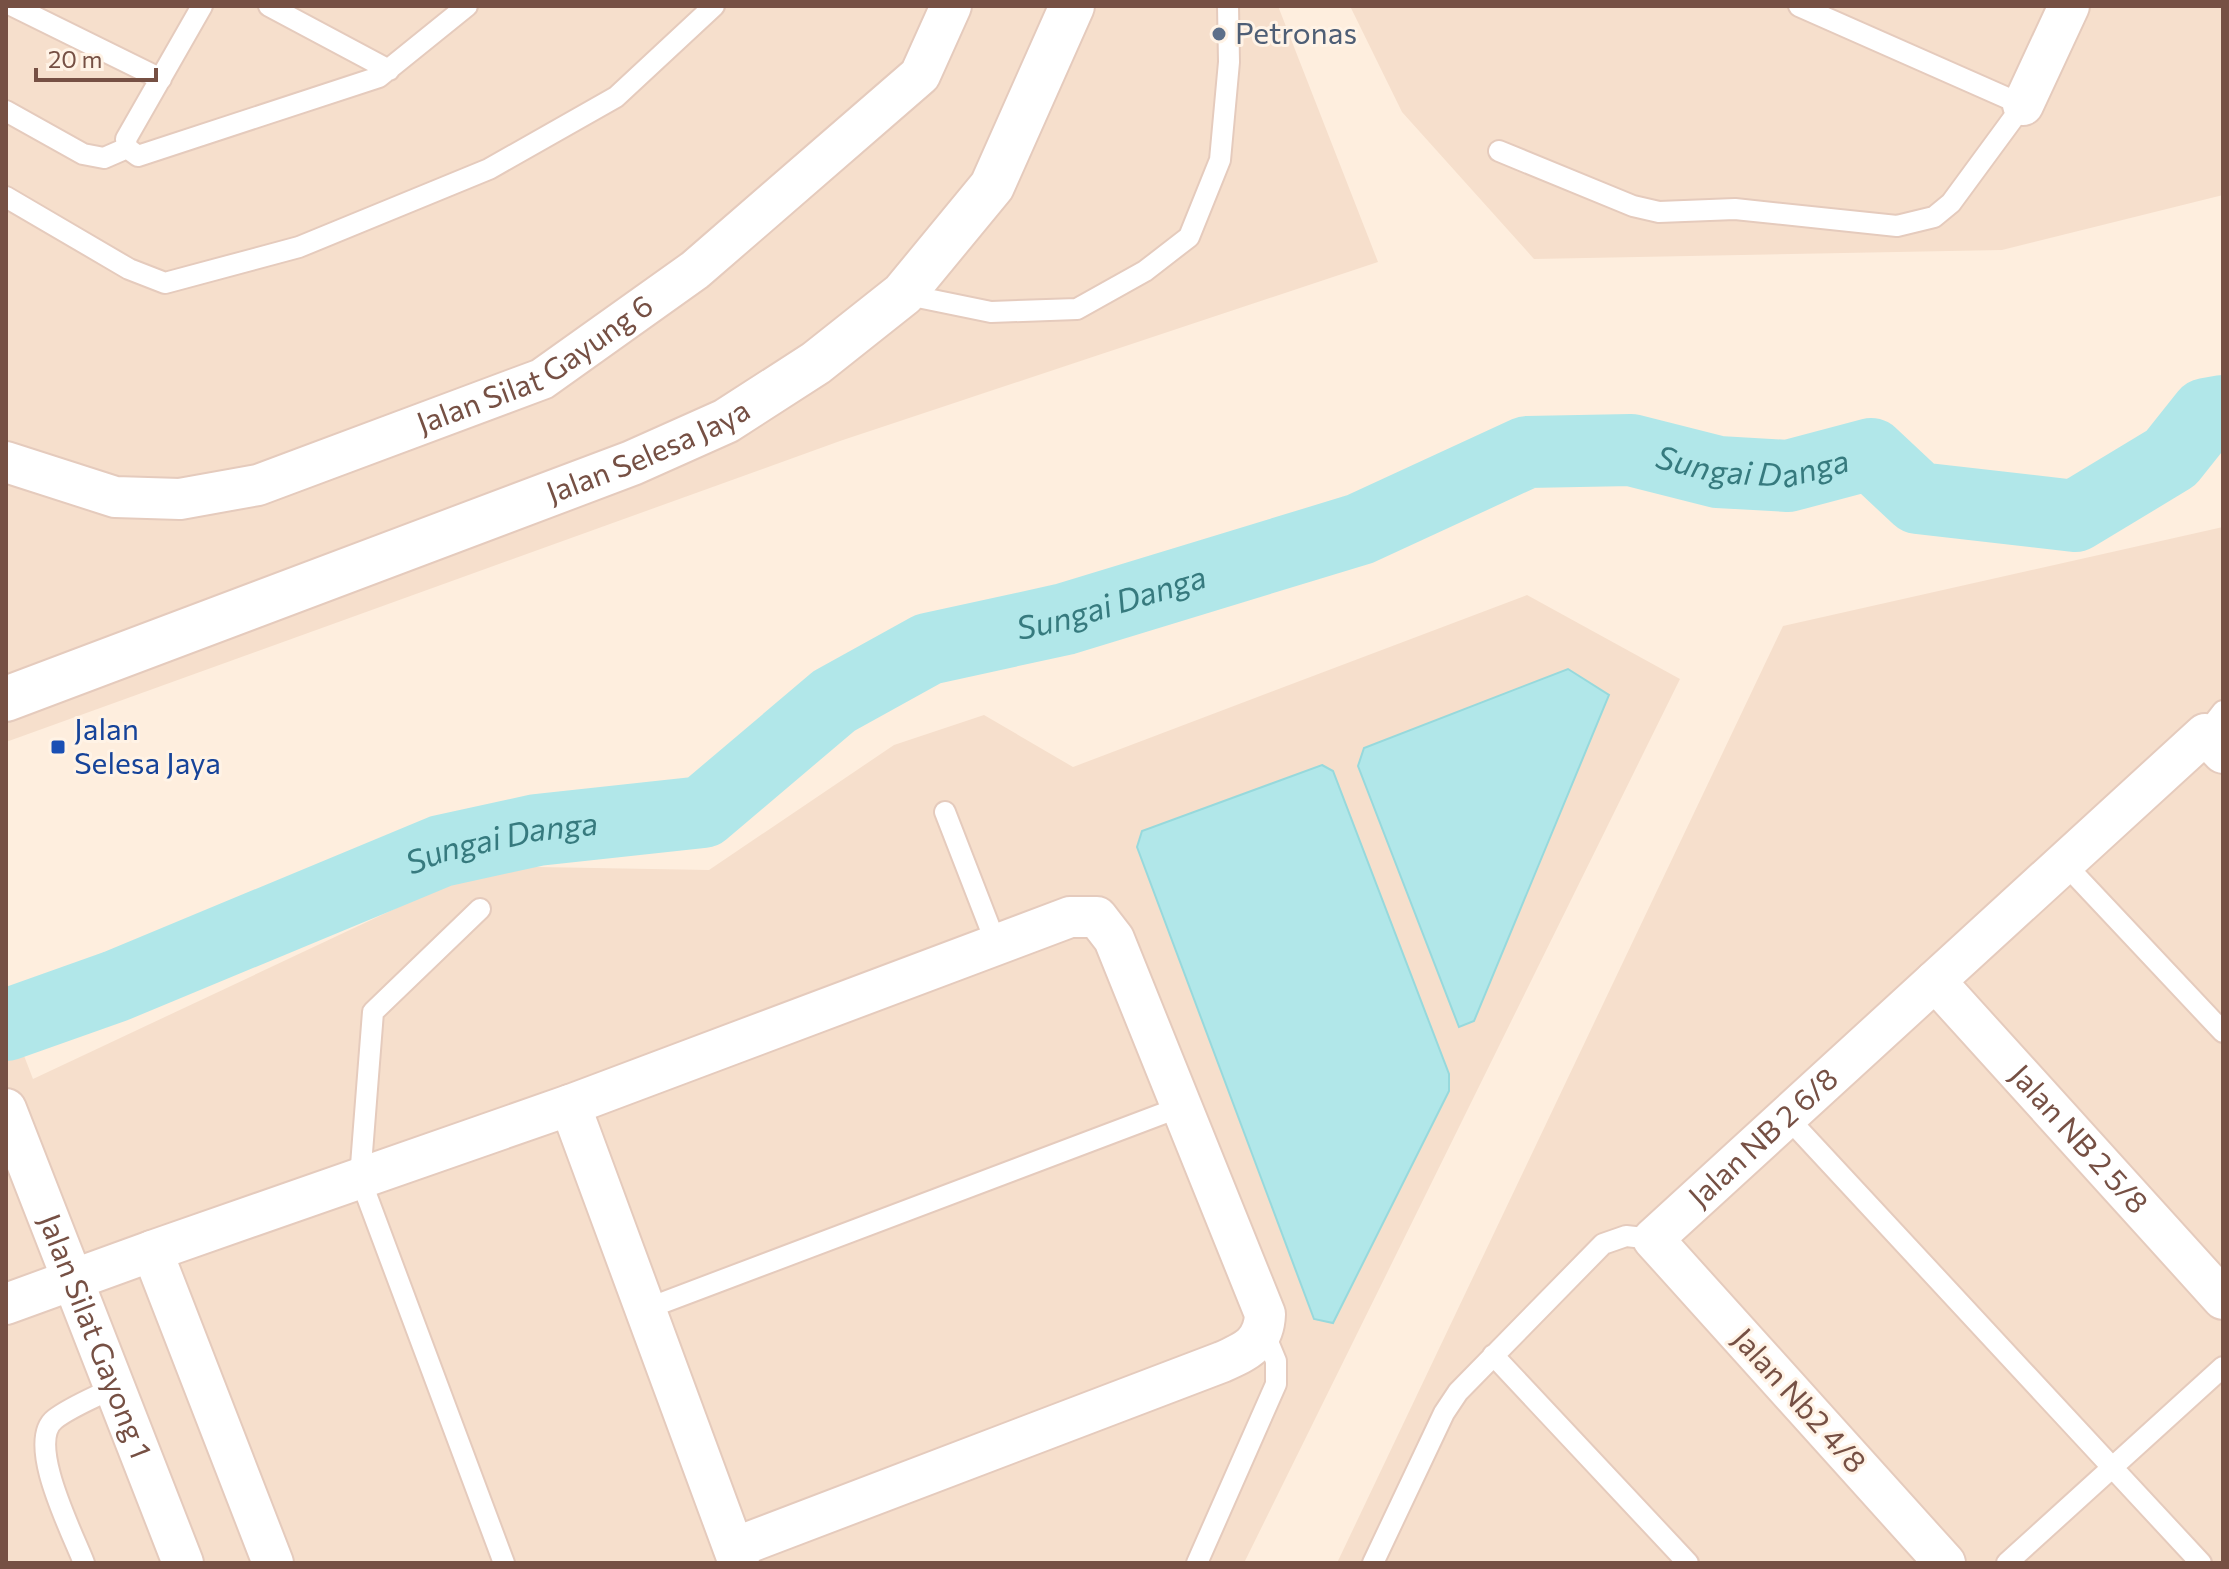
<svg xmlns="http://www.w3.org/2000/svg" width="2229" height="1569" font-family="Commissioner,sans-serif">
	<rect width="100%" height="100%" fill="#feeede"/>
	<path fill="#f6dfcc" d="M 6,6 L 1278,6 L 1378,262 L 840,441 L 6,742 Z
		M 1350,6 L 2223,6 L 2223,195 L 2002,250 L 1534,259 L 1402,112 Z
		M 2223,527 L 2223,1563 L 1337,1563 L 1783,626 Z
		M 1527,595 L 1680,679 L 1244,1563 L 6,1563 L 6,1009 L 33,1079 L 486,866 L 709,870 L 894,745 L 984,715 L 1073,767 Z"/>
	<path fill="#b1e7e9" stroke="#97d9dc" stroke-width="2" d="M 1568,669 L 1609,695 L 1474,1021 L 1459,1027 L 1358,766 L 1364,748 Z
		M 1322,765 L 1333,771 L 1449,1074 L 1449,1091 L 1333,1323 L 1314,1319 L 1137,847 L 1142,831 Z"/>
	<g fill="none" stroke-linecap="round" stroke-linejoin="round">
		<path stroke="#b1e7e9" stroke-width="72" id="s1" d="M 6,1025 L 116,986 L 441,851 L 537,830 L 703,812 L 834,701 L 928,649 L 1065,619 L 1360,529 L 1527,452 L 1631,450 L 1718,472 L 1788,476 L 1871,454 L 1918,498 L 2075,516 L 2171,458 L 2206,414 L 2223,411"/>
		<g stroke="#e5cbbd" stroke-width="24">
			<path id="service" d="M 13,6 L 161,79
				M 269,6 L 389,70
				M 6,111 L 83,154 L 104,158 L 127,148
				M 127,148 L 138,156 L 379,77 L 467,6
				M 127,148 L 126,139 L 202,6
				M 1499,151 L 1633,206 L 1659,212 L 1735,209 L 1897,226 L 1934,217 L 1951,203 L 2023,105 L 1799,6
				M 6,197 L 129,269 L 165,283 L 299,247 L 489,169 L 616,97 L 714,6
				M 903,294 L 991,312 L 1077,309 L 1145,271 L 1189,237 L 1220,160 L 1229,62 L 1228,6
				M 2205,734 L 2223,711
				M 945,812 L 997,946
				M 2064,863 L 2223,1032
				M 480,909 L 373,1012 L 360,1178 L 504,1563
				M 1787,1117 L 2201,1563
				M 646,1309 L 1183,1106
				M 1493,1355 L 1688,1563
				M 84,1563 C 73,1534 25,1442 55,1419 C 72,1406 96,1397 115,1387
				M 1197,1563 L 1276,1384 L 1276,1361 L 1264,1332
				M 1373,1563 L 1444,1413 L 1458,1392 L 1603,1244 L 1626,1236 L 1653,1239
				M 2007,1563 L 2223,1367"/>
		</g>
		<g stroke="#e5cbbd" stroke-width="44">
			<g id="minor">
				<path d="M 2023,105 L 2069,6"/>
				<path id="s2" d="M 6,462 L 115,497 L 180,499 L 258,485 L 542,379 L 695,270 L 920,75 L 951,6"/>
				<path id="s3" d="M 1935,981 L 2223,1299"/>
				<path d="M 570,1105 L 739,1563"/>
				<path id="s4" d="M 6,1109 L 183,1563"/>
				<path d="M 152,1251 L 570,1105 L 1070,917 L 1097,917 L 1114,939 L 1265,1314 C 1264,1343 1247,1351 1222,1362 L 734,1548"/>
				<path d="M 6,1304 L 152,1251 L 273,1563"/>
				<path id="s5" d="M 1945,1563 L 1653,1239 L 2205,734 L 2223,753"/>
			</g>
		</g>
		<g stroke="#e5cbbd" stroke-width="48">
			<g id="tertiary">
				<path id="s6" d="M 6,699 L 632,463 L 726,421 L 816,363 L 903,294 L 992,186 L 1072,6"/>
			</g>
		</g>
		<use href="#service" stroke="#fff" stroke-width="20"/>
		<use href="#minor" stroke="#fff" stroke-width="40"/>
		<use href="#tertiary" stroke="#fff" stroke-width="44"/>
	</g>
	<circle fill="#5c6f8a" stroke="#fff3e6" stroke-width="3" cx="1219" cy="34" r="8"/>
	<rect fill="#1a4fb4" stroke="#fff3e6" stroke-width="3" x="50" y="739" width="16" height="16" rx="4"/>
	<g text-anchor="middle" stroke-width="6" stroke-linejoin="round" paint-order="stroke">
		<g font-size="30" fill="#4e5e75" stroke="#fff3e6" text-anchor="start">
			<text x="1235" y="44">Petronas</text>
		</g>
		<g font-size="30" fill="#765044" stroke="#fff3e6">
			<text dy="10" stroke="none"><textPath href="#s2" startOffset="562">Jalan Silat Gayung 6</textPath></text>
			<text dy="10" stroke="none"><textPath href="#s6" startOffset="688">Jalan Selesa Jaya</textPath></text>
			<text dy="10" stroke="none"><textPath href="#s5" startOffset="586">Jalan NB 2 6/8</textPath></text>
			<text dy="10" stroke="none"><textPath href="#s3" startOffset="214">Jalan NB 2 5/8</textPath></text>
			<text dy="10" stroke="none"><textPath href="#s4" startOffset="244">Jalan Silat Gayong 1</textPath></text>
			<text transform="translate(1799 1401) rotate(48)" y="10">Jalan Nb2 4/8</text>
		</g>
		<g font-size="30" fill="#164399" stroke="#fff3e6" text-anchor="start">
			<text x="74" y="740">Jalan<tspan x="74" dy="34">Selesa Jaya</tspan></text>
		</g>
		<g font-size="32" font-style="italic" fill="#367a7e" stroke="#fff3e6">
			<text dy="11" stroke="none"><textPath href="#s1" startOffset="1874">Sungai Danga</textPath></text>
			<text dy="11" stroke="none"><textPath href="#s1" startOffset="1202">Sungai Danga</textPath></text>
			<text dy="11" stroke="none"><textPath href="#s1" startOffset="530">Sungai Danga</textPath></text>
		</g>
	</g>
	<rect width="2229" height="1569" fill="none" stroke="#765044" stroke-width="16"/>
	<path d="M36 68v12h120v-12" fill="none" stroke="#765044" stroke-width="4"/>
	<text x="48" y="68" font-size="24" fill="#765044" stroke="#fff3e6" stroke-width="6" paint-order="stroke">20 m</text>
</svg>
